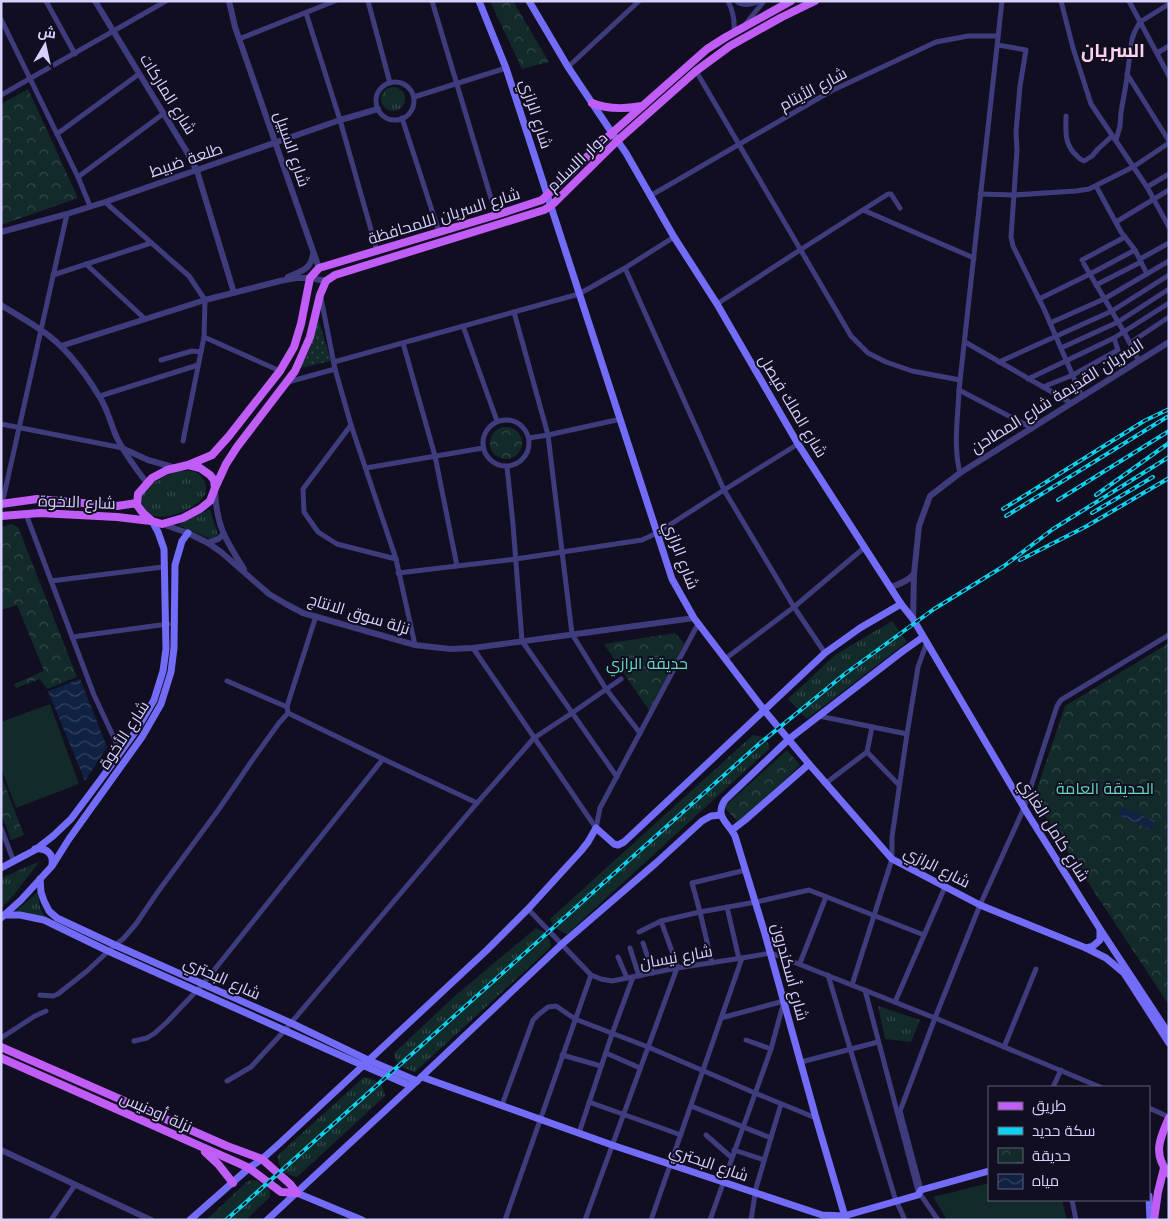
<svg xmlns="http://www.w3.org/2000/svg" width="1170" height="1221" viewBox="0 0 1170 1221" font-family="Arial,Cairo,sans-serif">
	<defs>
		<pattern id="grass-tufts" width="24" height="20" patternUnits="userSpaceOnUse" patternTransform="scale(1.25)"><rect width="24" height="20" fill="#122a2a"/><path d="M3 7l-1-3M5 7V3M7 7l1-3M15 17l-1-3M17 17v-4M19 17l1-3" fill="none" stroke="#34484a"/></pattern>
		<pattern id="park-crowns" width="20" height="18" patternUnits="userSpaceOnUse" patternTransform="scale(1.25)"><rect width="20" height="18" fill="#122a2a"/><path d="M2 6a3 3 0 1 1 6 0M12 15a3 3 0 1 1 6 0" fill="none" stroke="#34484a"/></pattern>
		<pattern id="garden-dots" width="8" height="8" patternUnits="userSpaceOnUse" patternTransform="scale(1.25)"><rect width="8" height="8" fill="#122a2a"/><path d="M2 2h.1M6 6h.1" fill="none" stroke="#34484a" stroke-width="1.8" stroke-linecap="round"/></pattern>
		<pattern id="water-waves" width="16" height="10" patternUnits="userSpaceOnUse" patternTransform="scale(1.25)"><rect width="16" height="10" fill="#102243"/><path d="M0 5q4-4 8 0t8 0" fill="none" stroke="#32415f"/></pattern>
	</defs>
	<rect width="100%" height="100%" fill="#120e21"/>
	<!-- grass -->
	<g fill="url(#grass-tufts)">
		<circle cx="393" cy="99" r="12"/>
		<path d="M178,471C184,471 191,470 197,473C205,477 209,489 204,496C196,509 161,524 148,513C144,509 142,504 140,499L143,491L152,484L163,477Z"/>
		<path d="M210,509L218,535L210,539L178,525Z"/>
		<path d="M892,621L907,642L807,719L788,699L835,655Z"/>
		<path d="M753,735L763,737L768,743L769,749L567,934C559,931 553,927 550,919Z"/>
		<path d="M40,861L13,896L1,908V878Z"/>
		<path d="M40,890C38,904 39,907 47,920L26,912L16,911Z"/>
		<path d="M536,928C545,932 550,937 551,947L415,1072L404,1068L396,1061L394,1053L457,994Z"/>
		<path d="M878,1006L920,1020L911,1042L885,1039Z"/>
		<path d="M364,1077C376,1079 383,1084 385,1096L297,1177C283,1174 280,1170 277,1156Z"/>
		<path d="M256,1180L270,1190V1197L246,1220H206L248,1181Z"/>
	</g>
	<!-- park -->
	<g fill="url(#park-crowns)">
		<path d="M490,1H513L549,62L522,69Z"/>
		<path d="M28,89L78,198L1,225V104Z"/>
		<circle cx="506" cy="443" r="16"/>
		<path d="M12,524L18,527L77,677L47,689L40,679L16,688L14,684L44,671L17,605L1,610V527Z"/>
		<path d="M675,633L684,643L652,715L604,644Z"/>
		<path d="M1169,643V1005L1064,846L1034,798L1065,706Z"/>
		<path d="M787,750L800,765L739,823L724,807Z"/>
		<path d="M1,775L24,835L11,840L1,813Z"/>
	</g>
	<!-- garden -->
	<path fill="url(#garden-dots)" d="M318,318L331,361L300,368L310,349Z"/>
	<!-- pitch -->
	<g fill="#122a2a">
		<path d="M50,704L79,784L16,808L1,768V722Z"/>
		<path d="M989,1183V1200H1062L1067,1220H947L933,1197Z"/>
	</g>
	<!-- water -->
	<g fill="url(#water-waves)">
		<path d="M80,679L107,747L85,781L48,691Z"/>
		<path d="M1122,808H1125L1155,821L1152,830L1120,816L1118,813Z"/>
	</g>
	<g fill="none" stroke-linecap="round" stroke-linejoin="round">
		<!-- minor -->
		<g stroke="#3f3c7d" stroke-width="5">
			<path d="M46,1L75,54"/>
			<path d="M368,1L390,83"/>
			<path d="M432,1L496,215"/>
			<path d="M728,1C733,11 735,21 734,32"/>
			<path d="M736,1C744,7 752,4 760,1"/>
			<path d="M1061,1L1073,48L1091,104L1147,187L1169,227"/>
			<path d="M1129,1L1169,76"/>
			<path d="M306,13L340,120L377,251"/>
			<path d="M1,19L78,177L90,206"/>
			<path d="M744,26L764,1"/>
			<path d="M239,39L335,1"/>
			<path d="M998,45L1026,50L1020,86L1016,132L1017,150L1011,237L1013,246L1044,309L1082,397"/>
			<path d="M1157,53L1169,46"/>
			<path d="M568,67L639,1"/>
			<path d="M696,71L851,336L868,353L886,362L912,371L960,380"/>
			<path d="M1127,74L1169,141"/>
			<circle cx="395" cy="101" r="19"/>
			<path d="M1,95L166,1"/>
			<path d="M414,97L506,68"/>
			<path d="M1066,116C1066,129 1064,142 1074,153C1078,156 1078,159 1084,161L1092,156L1098,149L1112,136"/>
			<path d="M402,118L439,232"/>
			<path d="M57,134L139,74"/>
			<path d="M1116,140L1120,126L1121,112L1126,84L1132,39L1135,31L1140,22L1169,4"/>
			<path d="M78,177L163,114"/>
			<path d="M1096,186L1121,232L1135,250L1147,274"/>
			<path d="M1147,187L1169,174"/>
			<path d="M980,194L1014,195L1076,191L1089,189L1133,167L1169,143"/>
			<path d="M650,196L831,91L936,42L968,36H998"/>
			<path d="M105,202L189,276L205,300L204,337L183,441"/>
			<path d="M863,210L974,258"/>
			<path d="M1116,222L1169,190"/>
			<path d="M1140,259L1169,243"/>
			<path d="M1082,260L1125,237"/>
			<path d="M86,264L145,319"/>
			<path d="M1084,264L1124,332L1139,361"/>
			<path d="M625,268L724,490L794,607L825,653"/>
			<path d="M53,275L151,243"/>
			<path d="M1096,285L1141,262"/>
			<path d="M321,298L335,369L351,425L396,559L415,645"/>
			<path d="M1039,299L1090,274L1135,250"/>
			<path d="M717,304L800,250L888,194H891L900,208"/>
			<path d="M514,312L548,435L572,634L606,689L640,733"/>
			<path d="M1050,323L1104,299L1169,261"/>
			<path d="M463,326L497,421"/>
			<path d="M204,337L280,371"/>
			<path d="M965,342L1071,403"/>
			<path d="M403,343L435,456L457,566"/>
			<path d="M1130,343L1169,317"/>
			<path d="M1061,348L1118,322L1169,289"/>
			<path d="M161,360L192,351L201,352"/>
			<path d="M334,362L579,294L625,268L674,237"/>
			<path d="M999,362L1112,311L1169,275"/>
			<path d="M1028,379L1114,338L1169,303"/>
			<path d="M288,382L335,369"/>
			<path d="M1043,387L1073,375L1118,350L1114,338"/>
			<path d="M959,390L1032,428"/>
			<path d="M100,396L198,365"/>
			<circle cx="506" cy="443" r="23"/>
			<path d="M1,424L123,448"/>
			<path d="M351,425L303,489L304,512L318,532L337,544L396,559"/>
			<path d="M529,438L548,435L621,419"/>
			<path d="M507,467L513,524L522,641L617,777"/>
			<path d="M366,468L483,448"/>
			<path d="M960,473C953,446 958,417 959,390L1002,1"/>
			<path d="M2,504L67,214"/>
			<path d="M26,514L94,695L121,753"/>
			<path d="M398,573L516,559L642,540L657,533L724,490L798,444"/>
			<path d="M51,581L163,567"/>
			<path d="M72,637L168,624"/>
			<path d="M473,648L596,828"/>
			<path d="M725,659L794,607L865,547"/>
			<path d="M227,681L287,707"/>
			<path d="M288,713L383,759L477,803"/>
			<path d="M819,716L907,734"/>
			<path d="M867,752L899,785"/>
			<path d="M826,783L867,752L872,727"/>
			<path d="M1,828L14,862"/>
			<path d="M596,828L600,808L698,624"/>
			<path d="M727,907L739,959"/>
			<path d="M528,909L591,975L601,979L612,981L677,968L742,958L771,953L935,1018L1100,1087"/>
			<path d="M661,921L678,968"/>
			<path d="M639,932L661,921L700,912L756,902L809,890L924,935"/>
			<path d="M643,943L653,973"/>
			<path d="M630,948L639,976"/>
			<path d="M618,957L627,978"/>
			<path d="M712,963L700,912L692,883L746,870"/>
			<path d="M800,963L826,897"/>
			<path d="M828,975L895,1198L905,1220"/>
			<path d="M852,985L892,859V837L907,734L918,667L927,642"/>
			<path d="M865,990L918,1191L938,1220"/>
			<path d="M40,995L53,996L58,994L87,971L115,945L123,939L136,924L157,893L219,809L251,762L279,723L288,713L287,707L289,700L316,616"/>
			<path d="M895,1002L945,887"/>
			<path d="M721,1018L784,1001"/>
			<path d="M1,1038L35,1016L46,1011"/>
			<path d="M746,1040L771,1049"/>
			<path d="M134,1041L147,1038L155,1033L167,1022L203,984L383,759"/>
			<path d="M1004,1047L1036,969"/>
			<path d="M606,1053L640,1068"/>
			<path d="M562,1055L601,1066"/>
			<path d="M801,1062L878,1042"/>
			<path d="M227,1081L251,1067L285,1030L477,803L534,738L572,713L621,679"/>
			<path d="M1053,1087L1061,1070"/>
			<path d="M589,1102L681,1135"/>
			<path d="M502,1105L533,1020L538,1015L548,1007L556,1006L575,1019L648,1047L755,1093L816,1118"/>
			<path d="M691,1106L771,1138"/>
			<path d="M1149,1108L1169,1117"/>
			<path d="M579,1133L612,1034L633,977"/>
			<path d="M706,1135L731,1157"/>
			<path d="M734,1150L764,1160"/>
			<path d="M921,1190L900,1111L935,1018L980,905L1024,808L1057,706L1061,700L1169,635"/>
			<path d="M1072,1200L1076,1220"/>
			<path d="M51,1220L75,1185"/>
			<path d="M505,1220L591,975"/>
			<path d="M585,1220L677,968"/>
			<path d="M651,1220L742,958"/>
			<path d="M710,1220L771,1049L784,1001"/>
			<path d="M751,1220L756,1188L781,1104"/>
		</g>
		<!-- tertiary -->
		<g stroke="#3f3c7d" stroke-width="6">
			<path d="M95,1L187,152L197,171L234,293"/>
			<path d="M229,1L235,27L319,268"/>
			<path d="M1,232L67,214L105,202L340,120L378,109"/>
			<path d="M288,277C301,271 311,270 313,254"/>
			<path d="M1,305C14,313 28,321 41,330C65,346 84,371 99,396C107,407 111,425 117,438C125,454 136,469 147,483"/>
			<path d="M61,346L205,300L280,281L296,278H310L326,281"/>
			<path d="M124,449L148,460L176,468"/>
			<path d="M215,489C216,525 225,539 244,569"/>
			<path d="M162,524L188,533L208,543L221,552L269,594L286,604L303,613L415,645L450,649L473,648L694,618"/>
			<path d="M208,543L218,539L224,534"/>
			<path d="M891,587C900,584 908,581 914,574"/>
			<path d="M913,619L914,574L919,526L930,496L960,473L1169,342"/>
			<path d="M1,1150L151,1220"/>
		</g>
		<!-- secondary -->
		<g stroke="#736cf8" stroke-width="7">
			<path d="M479,1L506,68L672,579L694,618L764,710L809,764L892,859L980,905L1086,948L1106,958L1124,973L1169,1043"/>
			<path d="M529,1L568,67L612,133L626,153L674,237L717,304L798,444L901,604L913,619L1029,816L1100,929L1169,1034"/>
			<path d="M732,830L745,820L809,764"/>
			<path d="M35,849C46,847 54,854 52,865"/>
			<path d="M1,868L35,850L53,836L71,819L101,779L136,731L154,700L163,671L166,649L164,549L158,532L152,521"/>
			<path d="M40,879L41,892L44,901L49,911L57,918L115,945L291,1023L368,1060L417,1081"/>
			<path d="M5,915H20L44,920L108,951L353,1061L411,1086"/>
			<path d="M1,918L21,900L52,866L69,839L142,737L161,704L171,672L174,648L175,565L182,541L188,533"/>
			<path d="M1086,948L1093,946L1100,940V930"/>
			<path d="M422,1077L612,1145L822,1215L844,1216L918,1195L921,1190L989,1171"/>
			<path d="M297,1193L362,1220"/>
			<path d="M1149,1196L1150,1220"/>
			<path d="M190,1220L249,1168L262,1159L280,1143L487,950L528,909L581,851L588,842L596,828L614,844L618,845L624,842L825,653L860,628L901,604"/>
			<path d="M267,1220L417,1081L562,944L656,863L702,821L711,816L721,815"/>
			<path d="M846,1220L816,1118L765,934L735,836C728,822 714,817 725,800L789,739L903,651L923,637"/>
		</g>
		<!-- primary -->
		<g stroke="#c15df7" stroke-width="8">
			<path d="M592,103C608,110 625,109 642,106"/>
			<path d="M188,465L200,468L210,475L214,480L215,488L210,501L200,509L183,518L162,524L152,521L143,513L137,505L138,494L152,478L167,470L188,465L212,455L229,436L280,371L294,347L301,324L310,278L319,268L496,215L542,200L612,133L707,49L726,37L791,1"/>
			<path d="M215,488L226,464L237,447L295,371L310,337L320,295L326,281L335,275L544,210L551,206L617,141L696,71L730,46L782,17L815,1"/>
			<path d="M1,504L37,499L117,506L137,503"/>
			<path d="M1,516L40,513L117,517L151,521"/>
			<path d="M1,1047L227,1146L262,1159L290,1184L297,1193"/>
			<path d="M1,1058L236,1162L249,1168L281,1192L297,1193"/>
			<path d="M1169,1118C1160,1138 1152,1154 1169,1174"/>
			<path d="M205,1152L218,1164L233,1183"/>
			<path d="M1154,1220L1158,1192L1164,1168"/>
		</g>
		<!-- rail casing -->
		<g stroke="#0cd2ed" stroke-width="4">
			<g id="rail">
				<path d="M1096,495L1169,443"/>
				<path d="M1058,500L1169,431"/>
				<path d="M1003,509L1144,421L1169,409"/>
				<path d="M1092,513L1153,477"/>
				<path d="M1006,516L1167,417"/>
				<path d="M1020,560L1087,526L1169,478"/>
				<path d="M226,1220L759,744L846,673L934,609L1004,566L1053,529L1169,457"/>
			</g>
		</g>
		<!-- rail -->
		<use href="#rail" stroke="#120e21" stroke-width="2" stroke-dasharray="5.5" stroke-linecap="butt"/>
	</g>
	<g text-anchor="middle" dominant-baseline="central" stroke-width="4" stroke-linejoin="round" paint-order="stroke">
		<!-- street labels -->
		<g font-size="16" fill="#d6d0fd" stroke="#120e21">
			<text transform="translate(813 89) rotate(-28)">شارع الأيتام</text>
			<text transform="translate(168 94) rotate(58)">شارع الماركات</text>
			<text transform="translate(536 114) rotate(72)">شارع الرازي</text>
			<text transform="translate(292 149) rotate(71)">شارع السبيل</text>
			<text transform="translate(186 160) rotate(-19)">طلعة ضبيط</text>
			<text transform="translate(577 162) rotate(-44)">دوار االسلام</text>
			<text transform="translate(444 216) rotate(-17)">شارع السريان لللمحافظة</text>
			<text transform="translate(1057 396) rotate(-32)">السريان القديمة شارع المطاحن</text>
			<text transform="translate(793 406) rotate(59)">شارع الملك فيصل</text>
			<text transform="translate(77 502) rotate(2)">شارع الاخوة</text>
			<text transform="translate(681 555) rotate(69)">شارع الرازي</text>
			<text transform="translate(359 614) rotate(17)">نزلة سوق الانتاج</text>
			<text transform="translate(124 735) rotate(-57)">شارع الأخوة</text>
			<text transform="translate(1054 830) rotate(58)">شارع كامل الغازي</text>
			<text transform="translate(937 867) rotate(27)">شارع الرازي</text>
			<text transform="translate(676 957) rotate(-10)">شارع نيسان</text>
			<text transform="translate(790 972) rotate(75)">شارع أسكندرون</text>
			<text transform="translate(222 978) rotate(24)">شارع البحتري</text>
			<text transform="translate(156 1112) rotate(24)">نزلة أودنيس</text>
			<text transform="translate(709 1163) rotate(19)">شارع البحتري</text>
		</g>
		<!-- park labels -->
		<g font-size="16" fill="#60d9bd" stroke="#120e21">
			<text x="647" y="663">حديقة الرازي</text>
			<text x="1105" y="788">الحديقة العامة</text>
		</g>
		<!-- quarter labels -->
		<g font-size="19" font-weight="bold" fill="#fdd2ec" stroke="#120e21">
			<text x="1113" y="50">السريان</text>
		</g>
	</g>
	<!-- border -->
	<rect width="1170" height="1221" fill="none" stroke="#d6d0fd" stroke-width="5"/>
	<!-- legend -->
	<rect x="988" y="1086" width="162" height="115" fill="#120e21" stroke="#605c79"/>
	<rect x="998" y="1102" width="25" height="8" fill="#c15df7" stroke="#605c79"/>
	<text x="1032" y="1111" font-size="15" fill="#d6d0fd">طريق</text>
	<rect x="998" y="1127" width="25" height="8" fill="#0cd2ed" stroke="#605c79"/>
	<text x="1032" y="1136" font-size="15" fill="#d6d0fd">سكة حديد</text>
	<rect x="998" y="1148" width="25" height="15" fill="url(#park-crowns)" stroke="#605c79"/>
	<text x="1032" y="1161" font-size="15" fill="#d6d0fd">حديقة</text>
	<rect x="998" y="1174" width="25" height="15" fill="url(#water-waves)" stroke="#605c79"/>
	<text x="1032" y="1186" font-size="15" fill="#d6d0fd">مياه</text>
	<!-- north arrow -->
	<g transform="translate(45 45) rotate(9)" stroke="#120e21" stroke-width="4" paint-order="stroke">
	<path d="M0-4L9 19L0 12L-9 19Z" fill="#d6d0fd"/>
	<text y="-8" font-size="14" font-weight="bold" text-anchor="middle" fill="#d6d0fd">ش</text>
	</g>
</svg>
